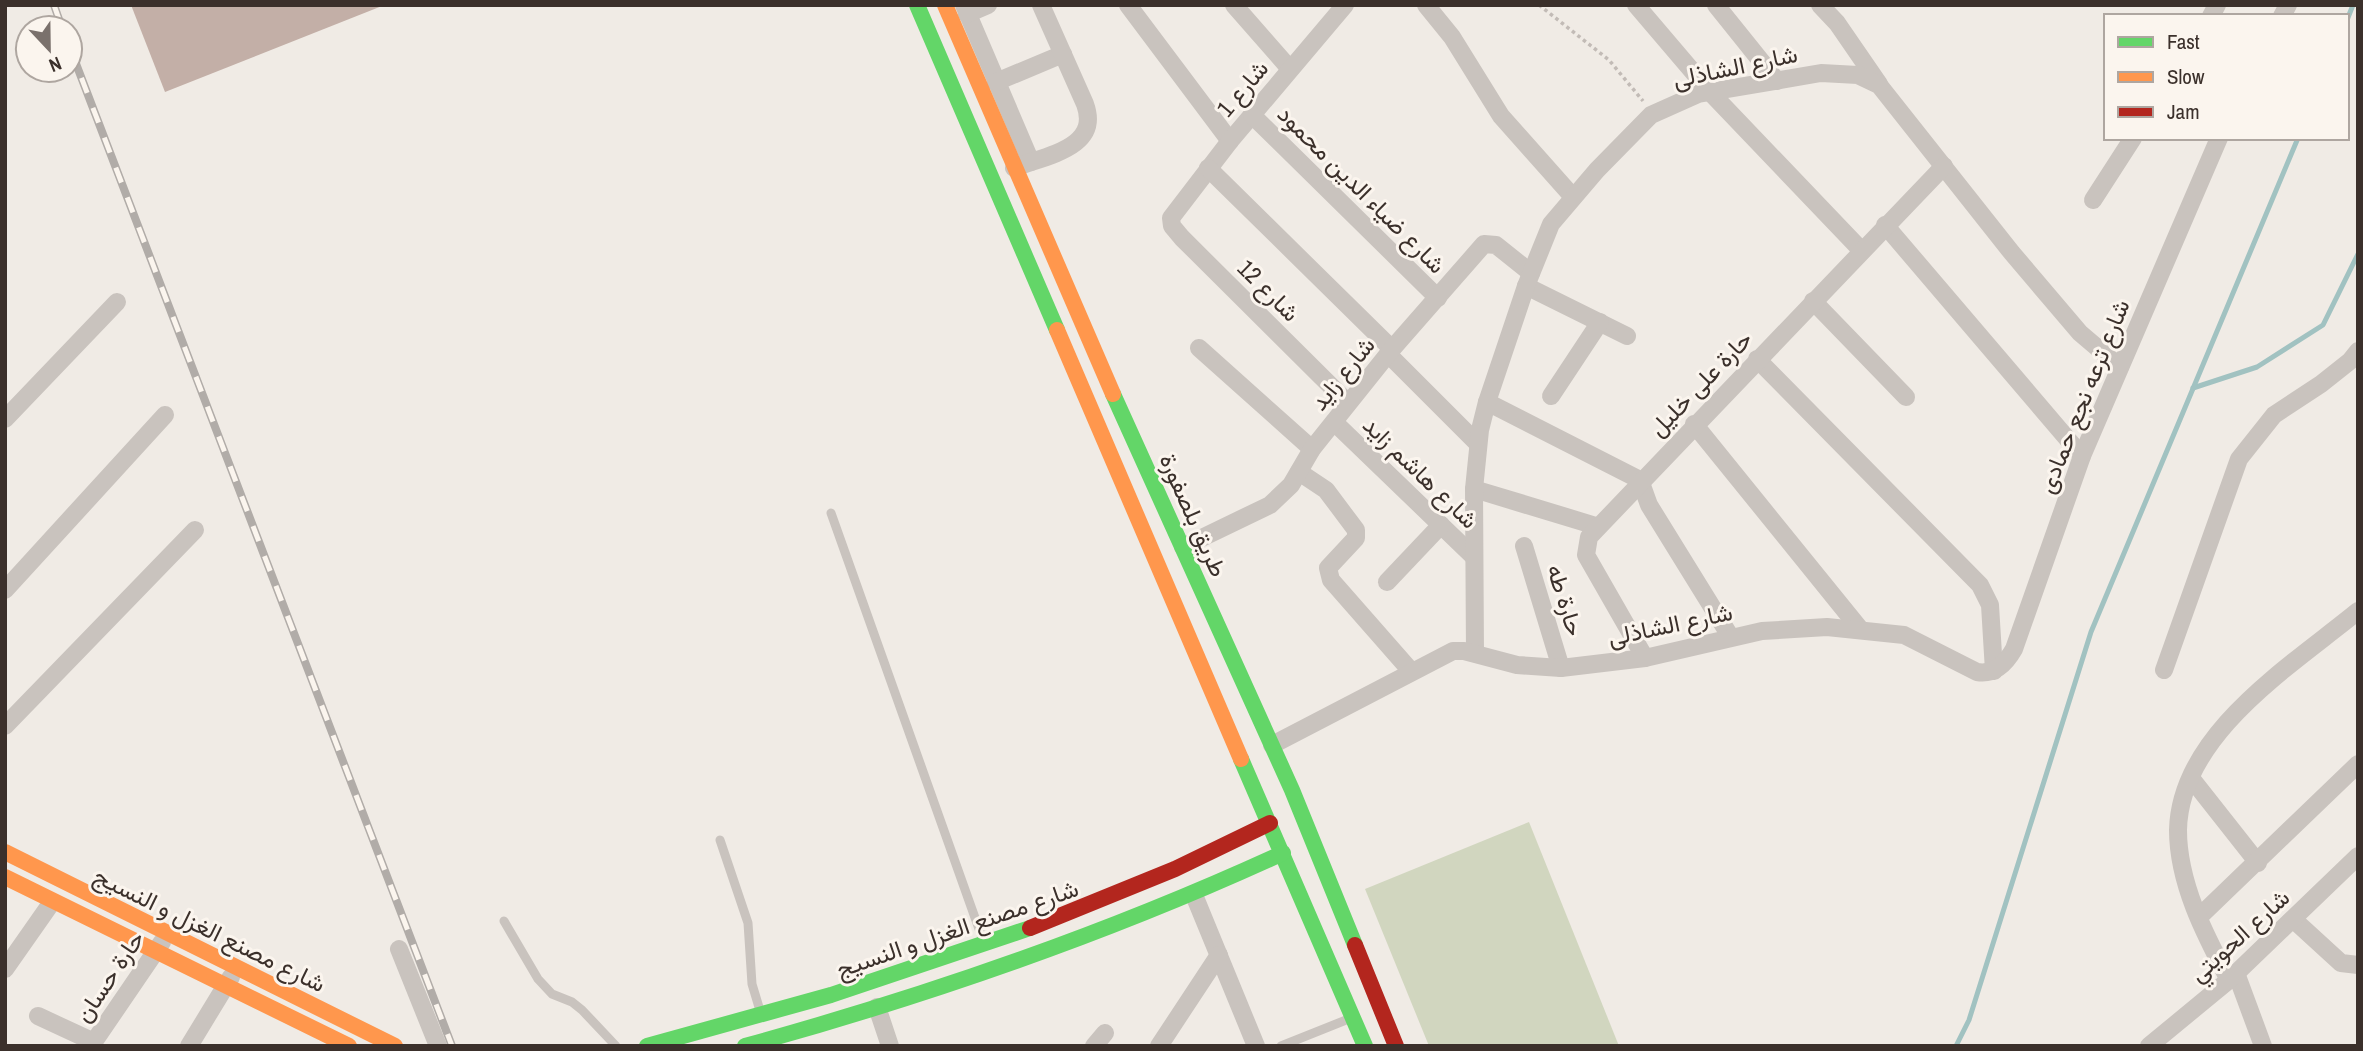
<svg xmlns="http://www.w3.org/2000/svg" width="2363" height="1051" viewBox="0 0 2363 1051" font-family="'Archivo Narrow',Vazirmatn,sans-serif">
	<rect width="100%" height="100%" fill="#f0ebe5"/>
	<!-- green -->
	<path fill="#d1d6bf" d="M1529,822L1619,1046H1429L1365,889Z"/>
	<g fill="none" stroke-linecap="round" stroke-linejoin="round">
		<!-- stream -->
		<g stroke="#a1c2c1" stroke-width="5">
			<path d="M2347,20L2353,5"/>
			<path d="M2193,388L2257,367L2323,325L2358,254"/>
			<path d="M1956,1046L1969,1020L2091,632L2298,138"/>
		</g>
	</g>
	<!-- building -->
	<path fill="#c3afa7" d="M131,5H382V6L165,92Z"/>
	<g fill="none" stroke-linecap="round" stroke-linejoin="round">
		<!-- path -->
		<path stroke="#c2bbb6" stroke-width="3.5" stroke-dasharray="3.5 3.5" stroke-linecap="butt" d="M1539,5L1609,60L1643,101"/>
		<!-- lane -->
		<g stroke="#c9c3be" stroke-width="9">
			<path d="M831,513L984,943"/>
			<path d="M720,840L748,923L752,984L761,1014"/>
			<path d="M504,921L538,979L552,994L572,1002L582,1010L616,1046"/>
			<path d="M1281,1046L1351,1018"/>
		</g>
		<!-- street -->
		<g stroke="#c9c3be" stroke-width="18">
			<path d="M964,5L1031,162"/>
			<path d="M1128,5L1230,141"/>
			<path d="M1234,5L1290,69"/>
			<path d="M1345,5L1230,141L1171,218L1172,226L1182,238L1348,403"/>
			<path d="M1426,5L1452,37L1501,116L1573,197"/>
			<path d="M1636,5L1711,93L1861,250"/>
			<path d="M1716,5L1777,81"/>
			<path d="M1820,5L1837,23L1879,84"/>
			<path d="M967,14L988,5"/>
			<path d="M2211,16L2217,5"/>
			<path d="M2282,16L2288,5"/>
			<path d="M996,82L1063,54"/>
			<path d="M1252,115L1438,298"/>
			<path d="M1014,168C1047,155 1101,148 1085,104L1041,5"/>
			<path d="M1208,168L1392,349"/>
			<path d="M2093,200L2133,138"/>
			<path d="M1885,225L2082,456"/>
			<path d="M1526,286L1627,336"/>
			<path d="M1813,301L1906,397"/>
			<path d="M1199,348L1312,449"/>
			<path d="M1388,354L1478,444"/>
			<path d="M1757,359L1980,585L1990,605L1994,671"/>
			<path d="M1551,396L1600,322"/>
			<path d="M1487,402L1640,480L1649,505L1730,636"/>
			<path d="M5,419L117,302"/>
			<path d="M1334,422L1473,556"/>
			<path d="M1694,424L1860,629"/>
			<path d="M1299,472L1326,490L1356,530V538L1328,568L1331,580L1410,670"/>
			<path d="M1474,489L1596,526"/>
			<path d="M1524,546L1561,668"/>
			<path d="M1183,547L1270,505L1291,485L1312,449L1392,349L1484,244L1496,245L1531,273"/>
			<path d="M1387,582L1441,525"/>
			<path d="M5,590L165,415"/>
			<path d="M1475,653L1474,489L1480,430L1487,402L1526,286L1551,224L1597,170L1651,115L1698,94L1821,73L1858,75L1879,85L2012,253L2080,333L2120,367"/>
			<path d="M1645,658L1586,555L1589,537L1944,166"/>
			<path d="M2164,670L2239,459L2274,415L2321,384L2350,361L2358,351"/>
			<path d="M5,726L195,530"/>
			<path d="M1272,745L1453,651H1464L1517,665L1561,668L1645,658L1762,631L1827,627L1904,635L1977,672C1995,675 2006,663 2014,649L2082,456L2219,138"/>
			<path d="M2191,778L2258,863"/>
			<path d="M1194,895L1256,1046"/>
			<path d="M2199,917L2358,764"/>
			<path d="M2294,920L2341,963L2358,965"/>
			<path d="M399,949L438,1046"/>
			<path d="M5,969L52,902"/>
			<path d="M2236,973L2263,1046"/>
			<path d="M2229,980C2205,935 2178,883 2178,830C2180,734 2291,666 2358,611"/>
			<path d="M877,1007L890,1046"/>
			<path d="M38,1016L94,1042"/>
			<path d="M91,1046L162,942"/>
			<path d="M189,1046L231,977"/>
			<path d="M1094,1046L1105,1033"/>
			<path d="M1159,1046L1219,955"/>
			<path d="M2149,1046L2229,980L2358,856"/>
		</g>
		<!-- fast -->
		<g stroke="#63d668" stroke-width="16">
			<path d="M917,5L1057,330"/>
			<path d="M1113,394L1292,790L1355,945"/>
			<path d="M1241,759L1365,1046"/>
			<path d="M647,1046L831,995L1030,928"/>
			<path d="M745,1046C930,995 1109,933 1283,853"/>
		</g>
		<!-- slow -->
		<g stroke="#ff974d" stroke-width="16">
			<path d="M945,5L1113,394"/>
			<path d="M1057,330L1241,759"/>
			<path d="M5,852L395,1046"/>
			<path d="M5,877L349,1046"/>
		</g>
		<!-- jam -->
		<g stroke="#b3261e" stroke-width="16">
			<path d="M1030,928L1175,869L1270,823"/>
			<path d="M1355,945L1396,1046"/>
		</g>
		<!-- rail casing -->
		<g stroke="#b1aca8" stroke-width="8">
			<g id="rail">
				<path d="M54,5L62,28"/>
				<path d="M70,48L452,1046"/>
			</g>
		</g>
		<!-- rail -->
		<use href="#rail" stroke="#fbf5ee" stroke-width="5" stroke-dasharray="16" stroke-linecap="butt"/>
	</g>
	<g text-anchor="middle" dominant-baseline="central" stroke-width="6" stroke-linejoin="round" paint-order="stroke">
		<!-- street labels -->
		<g font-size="24" fill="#3b302b" stroke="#fbf5ee">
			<text transform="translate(1735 66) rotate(-12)">شارع الشاذلى</text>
			<text transform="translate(1242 88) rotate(-50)">شارع 1</text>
			<text transform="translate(1362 189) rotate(45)">شارع ضياء الدين محمود</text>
			<text transform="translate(1269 290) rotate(45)">شارع 12</text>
			<text transform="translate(1342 373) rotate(-51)">شارع زايد</text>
			<text transform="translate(1700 383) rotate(-46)">حارة على خليل</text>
			<text transform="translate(2083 396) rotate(-68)">شارع ترعه نجع حمادى</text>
			<text transform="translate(1421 472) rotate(44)">شارع هاشم زايد</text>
			<text transform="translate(1194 515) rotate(66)">طريق بلصفورة</text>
			<text transform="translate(1566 600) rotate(73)">حارة طه</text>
			<text transform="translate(1670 624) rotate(-12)">شارع الشاذلى</text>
			<text transform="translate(957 928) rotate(-19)">شارع مصنع الغزل و النسيج</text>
			<text transform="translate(210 929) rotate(26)">شارع مصنع الغزل و النسيج</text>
			<text transform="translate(2239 935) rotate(-42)">شارع الحويتي</text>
			<text transform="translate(109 976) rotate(-56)">حارة حسان</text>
		</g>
	</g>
	<!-- border -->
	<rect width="2363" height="1051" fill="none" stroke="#3b302b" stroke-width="14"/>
	<!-- legend -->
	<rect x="2104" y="14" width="245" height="126" fill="#fbf5ee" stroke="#aea6a0" stroke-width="2"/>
	<rect x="2118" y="37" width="35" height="10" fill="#63d668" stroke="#aea6a0" stroke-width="2"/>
	<text x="2167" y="49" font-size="21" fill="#3b302b">Fast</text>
	<rect x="2118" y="72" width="35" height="10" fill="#ff974d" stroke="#aea6a0" stroke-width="2"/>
	<text x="2167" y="84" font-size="21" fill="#3b302b">Slow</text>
	<rect x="2118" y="107" width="35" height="10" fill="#b3261e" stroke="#aea6a0" stroke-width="2"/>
	<text x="2167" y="119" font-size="21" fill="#3b302b">Jam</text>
	<!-- north arrow -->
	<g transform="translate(49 49) rotate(158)"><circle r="33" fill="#fbf5ee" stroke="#aea6a0" stroke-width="2"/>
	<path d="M0-5L12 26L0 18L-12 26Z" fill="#7a716c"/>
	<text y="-10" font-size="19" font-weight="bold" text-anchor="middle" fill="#3b302b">N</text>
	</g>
</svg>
